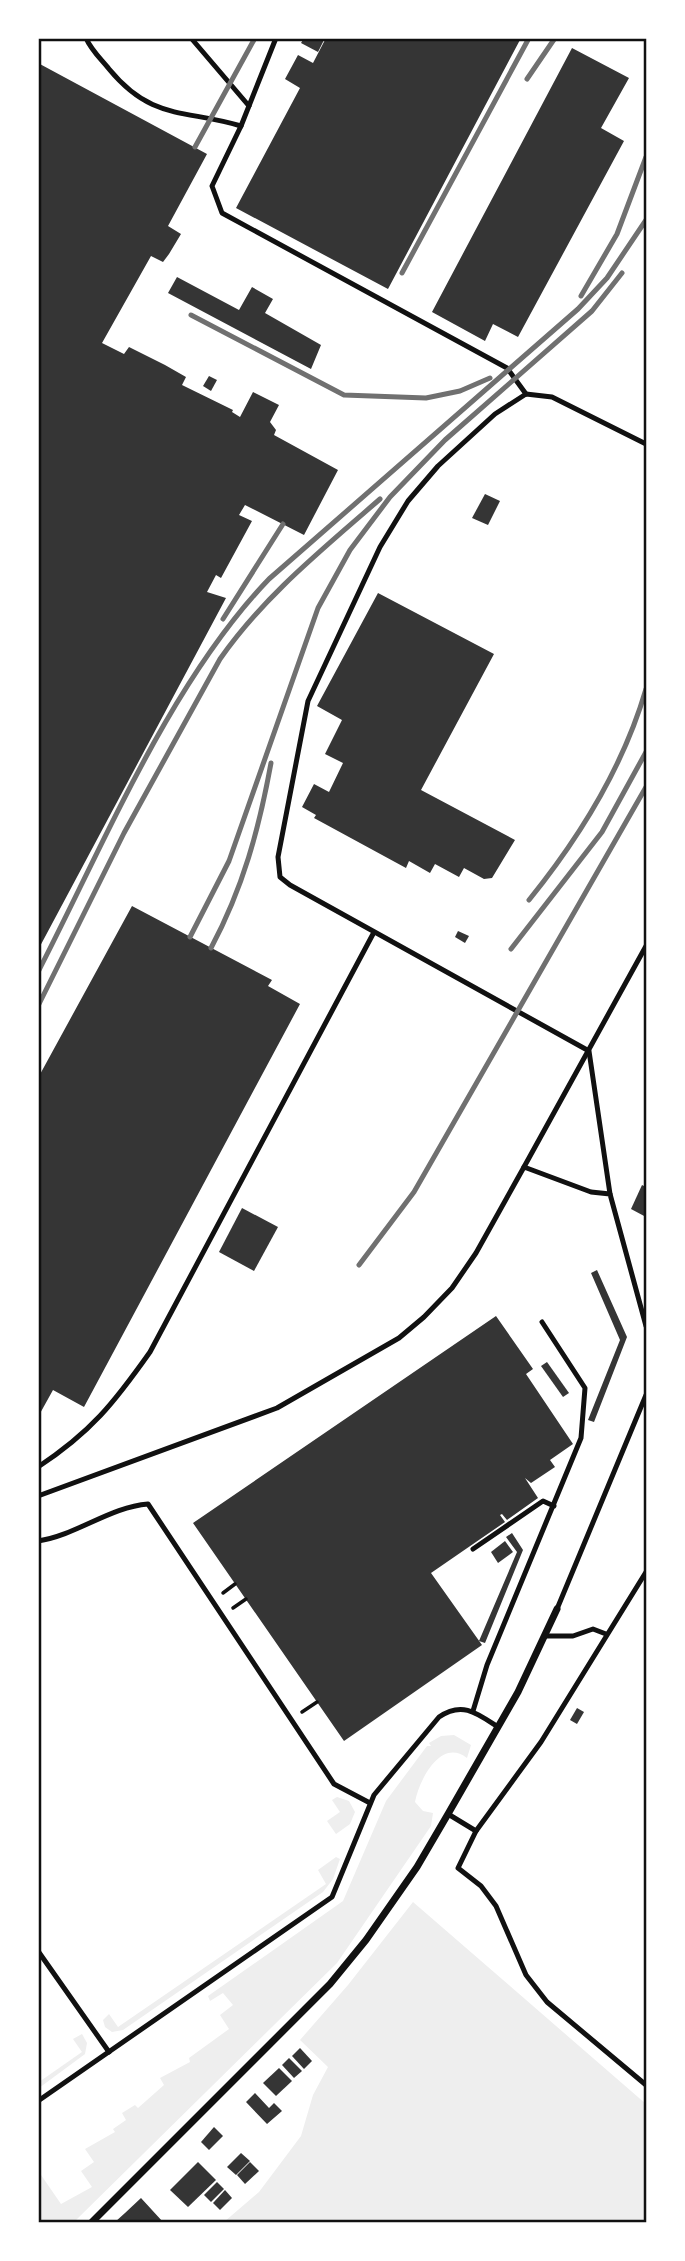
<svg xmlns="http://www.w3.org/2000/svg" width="685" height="2261" viewBox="0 0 685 2261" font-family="Figtree,sans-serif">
	<rect width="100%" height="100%" fill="#fff"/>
	<!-- green -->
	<g fill="#eee">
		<path d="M454,1735L471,1745L467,1758C441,1737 419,1780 415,1802L423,1811L433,1813L431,1826L337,1963L74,2222H39V2172L61,2204L92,2187L81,2171L94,2162L85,2149L115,2132L113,2129L126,2120L122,2113L135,2105L138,2108L164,2085L160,2078L190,2062L189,2058L229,2029L220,2015L233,2005L223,1993L210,2001L208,1996L343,1901L386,1801L427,1746H431L429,1743L441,1736Z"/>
		<path d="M337,1797L349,1801L355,1812L350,1824L336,1834L327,1821L340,1812L332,1800Z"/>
		<path d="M336,1857L340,1859L333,1879L323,1892L123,2030L112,2032L105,2027L103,2020L109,2014L118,2027L326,1884L318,1870Z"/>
		<path d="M413,1902L646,2104V2222H224L259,2192L301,2136L313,2095L328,2067L300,2040L348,1985Z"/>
		<path d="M82,2034L87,2043L85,2054L39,2088V2082L82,2052L73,2039Z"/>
	</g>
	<!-- building -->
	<g fill="#353535">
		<path d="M304,38H325L318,52L301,43Z"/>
		<path d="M326,38H521L388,289L236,208L300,88L285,79L298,55L313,63Z"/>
		<path d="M572,48L629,78L601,128L624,141L518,337L493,324L485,341L432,312Z"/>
		<path d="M38,63L207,154L168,226L181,234L169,254L163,262L151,256L102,343L124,354L129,347L165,365L186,377L182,385L233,410L232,412L240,417L253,392L279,405L270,422L276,430L274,435L338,470L304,535L245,505L239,515L252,521L221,578L216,575L207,592L226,598L38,950Z"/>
		<path d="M177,277L239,310L252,287L273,299L265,313L321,345L311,369L168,293Z"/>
		<path d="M209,376L217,380L211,391L203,386Z"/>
		<path d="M485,494L500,501L488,525L472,518Z"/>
		<path d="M378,593L494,654L421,790L515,840L492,878L484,879L464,868L459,877L435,864L430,873L409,861L406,868L314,818L316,815L302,807L314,784L329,792L343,763L325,754L342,720L317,706Z"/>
		<path d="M132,906L272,980L268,986L300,1004L84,1407L53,1390L38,1417V1078Z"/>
		<path d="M458,931L469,936L465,943L455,937Z"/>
		<path d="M642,1185L646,1187V1217L631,1209Z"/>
		<path d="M242,1208L278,1227L254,1271L219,1252Z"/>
		<path d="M597,1270L627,1337L594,1422L588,1420L620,1340L591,1273Z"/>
		<path d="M496,1316L533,1369L526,1374L573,1444L550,1460L555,1467L531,1483L525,1478L538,1498L507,1520L502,1514L500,1515L505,1522L431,1573L482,1645L344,1741L193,1523Z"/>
		<path d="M547,1362L569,1393L563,1397L541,1366Z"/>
		<path d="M512,1533L523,1550L485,1643L479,1641L517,1552L506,1537Z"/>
		<path d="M505,1541L513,1552L498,1563L491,1552Z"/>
		<path d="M577,1708L584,1712L577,1724L570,1720Z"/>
		<path d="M300,2048L312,2061L304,2069L292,2056Z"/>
		<path d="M289,2058L302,2071L294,2078L282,2065Z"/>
		<path d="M279,2068L292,2081L276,2096L263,2083Z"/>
		<path d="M255,2093L269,2108L274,2103L282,2111L267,2124L246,2102Z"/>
		<path d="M214,2127L223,2136L209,2150L201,2142Z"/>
		<path d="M241,2153L250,2161L236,2175L227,2167Z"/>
		<path d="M198,2162L216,2180L188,2207L170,2190Z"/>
		<path d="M250,2162L259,2171L245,2184L237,2175Z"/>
		<path d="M217,2182L224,2189L211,2202L204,2195Z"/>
		<path d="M225,2190L232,2198L220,2210L213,2203Z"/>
		<path d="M141,2198L163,2222H115L125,2213Z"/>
	</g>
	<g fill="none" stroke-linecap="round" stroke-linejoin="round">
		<!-- path -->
		<g stroke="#111" stroke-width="3.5">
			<path d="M223,1593L235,1584"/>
			<path d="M233,1608L246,1599"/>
			<path d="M302,1712L317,1702"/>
		</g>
		<!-- service -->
		<g stroke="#111" stroke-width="5">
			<path d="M86,38C91,50 101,59 109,69C152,121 184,109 241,126"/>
			<path d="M191,38L249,106"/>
			<path d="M276,38L241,126L212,186L222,213L507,368L526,394"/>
			<path d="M524,1167L646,946"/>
			<path d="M610,1194L589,1051L290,885L280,877L278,857L308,701L380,547L408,501L438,466L495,414L526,394L552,397L646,444"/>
			<path d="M38,1467C91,1432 114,1403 150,1352L373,934"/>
			<path d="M38,1496L277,1408L399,1338L424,1317L452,1288L476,1253L524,1167L591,1192L610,1194L646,1326"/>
			<path d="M38,1541C77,1535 110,1507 148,1504L334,1784L370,1803"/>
			<path d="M473,1549L543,1501L554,1506"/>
			<path d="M557,1609L646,1395"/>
			<path d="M546,1636H573L593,1629L606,1634"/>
			<path d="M473,1711L487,1665L581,1438L585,1388L542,1322"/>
			<path d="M448,1814L476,1831L541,1742L646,1572"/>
			<path d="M476,1831L458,1868L481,1886L496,1906L526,1975L547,2002L646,2085"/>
			<path d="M38,1951L109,2052"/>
			<path d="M38,2101L332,1897L374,1795L439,1717C462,1701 477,1713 498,1727"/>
		</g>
		<!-- minor -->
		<path stroke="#111" stroke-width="7" d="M92,2222L330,1984L366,1940L417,1867L448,1814L518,1692L557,1609"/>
		<!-- rail -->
		<g stroke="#707070" stroke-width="5">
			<path d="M527,79L555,38"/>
			<path d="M195,147L255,38"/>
			<path d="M402,273L529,38"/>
			<path d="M581,296L617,234L646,157"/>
			<path d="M191,315L344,395L426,398L460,391L490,378"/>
			<path d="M223,619L283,524"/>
			<path d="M529,900C580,837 623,768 646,689"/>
			<path d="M190,937L229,861L318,608L350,550L390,497L445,440L592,311L622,273"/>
			<path d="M211,948C243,888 259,829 271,763"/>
			<path d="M511,949L602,832L646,752"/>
			<path d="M38,972C104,844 170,682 269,579L578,309L607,278L646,220"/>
			<path d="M38,1006L124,833L220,659C264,596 323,549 380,499"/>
			<path d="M359,1265L414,1192L646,787"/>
		</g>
	</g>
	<!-- border -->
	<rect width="685" height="2261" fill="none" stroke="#ffffff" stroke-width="80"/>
	<rect x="40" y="40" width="605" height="2181" fill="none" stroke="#111" stroke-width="2.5"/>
</svg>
